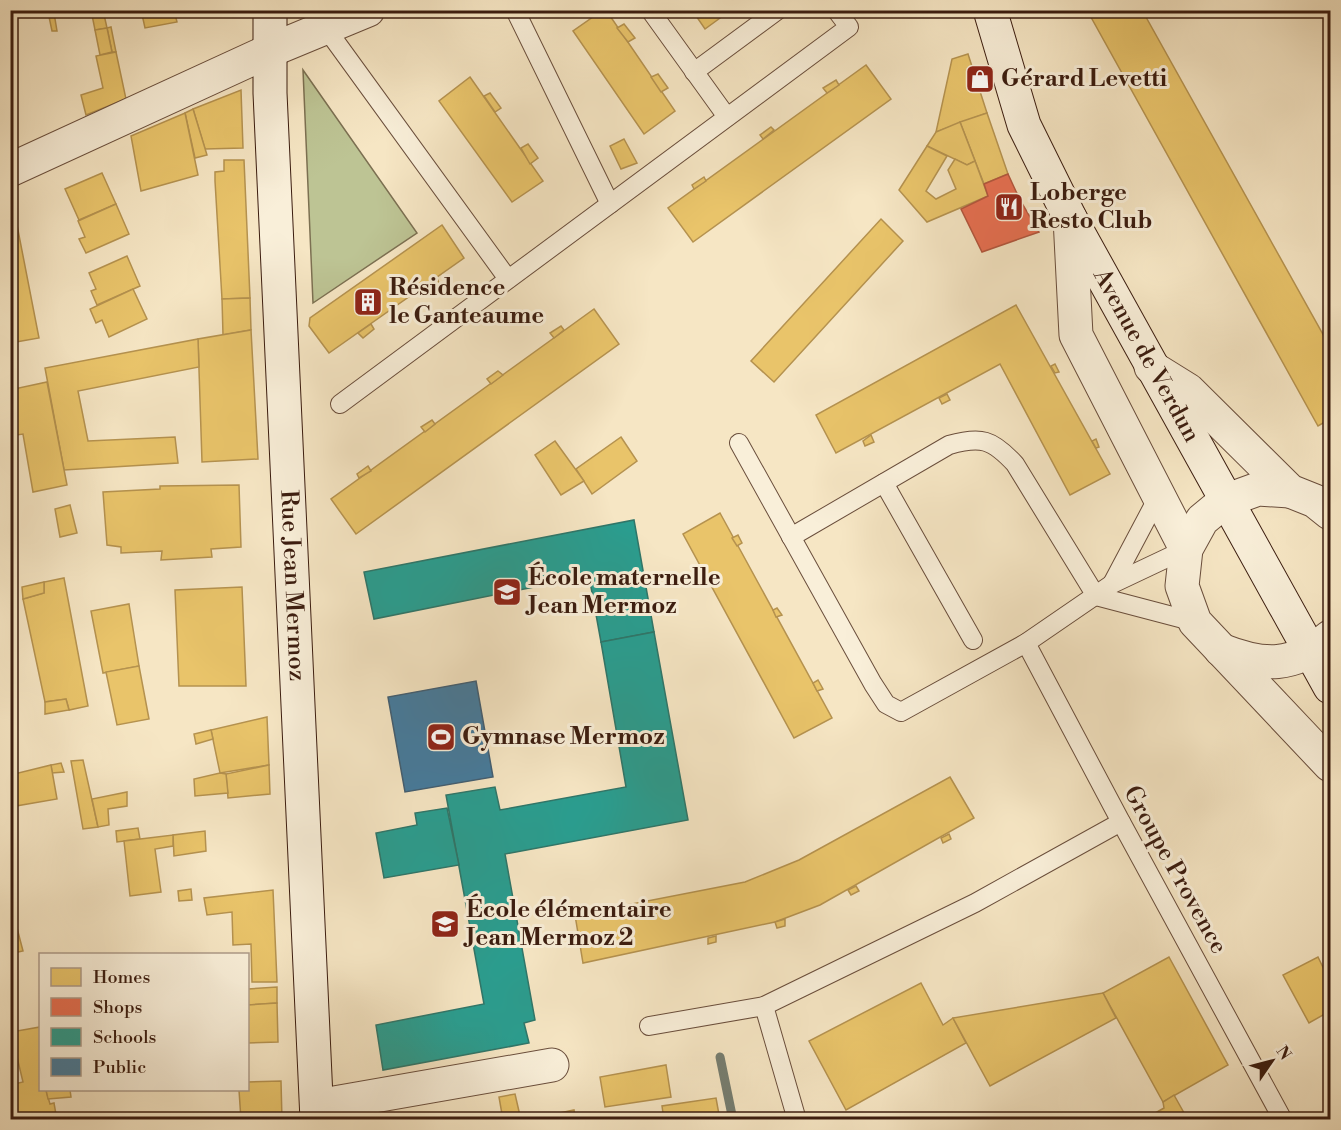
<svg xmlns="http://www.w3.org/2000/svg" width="1341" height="1130" viewBox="0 0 1341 1130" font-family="'Libre Bodoni',serif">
	<rect width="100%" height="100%" fill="#f6e6c4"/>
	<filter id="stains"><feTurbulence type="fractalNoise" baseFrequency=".00333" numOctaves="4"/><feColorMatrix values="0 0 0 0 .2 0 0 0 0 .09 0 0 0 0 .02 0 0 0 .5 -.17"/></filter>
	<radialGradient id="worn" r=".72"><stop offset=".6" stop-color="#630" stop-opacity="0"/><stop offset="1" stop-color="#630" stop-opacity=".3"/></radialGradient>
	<!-- green -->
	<path fill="#bdc494" stroke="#7c7052" stroke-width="1.5" d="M303,70L417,233L313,303Z"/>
	<!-- homes -->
	<g fill="#e9c46a" stroke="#b5924f" stroke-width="1.5">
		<path d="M10,10H39V11L10,20Z"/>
		<path d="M91,10H103L107,28L95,30Z"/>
		<path d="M141,10H174L177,22L145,28Z"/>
		<path d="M603,10H606L675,111L644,134L573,31Z"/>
		<path d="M692,10H731L705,29Z"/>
		<path d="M1087,10H1142L1330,347V419L1318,426Z"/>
		<path d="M48,12L54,13L57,31H52Z"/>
		<path d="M624,24L635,38L628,42L617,28Z"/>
		<path d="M111,27L116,52H112L107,28Z"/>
		<path d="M107,28L112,52L100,55L95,30Z"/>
		<path d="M116,52L126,99L86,115L81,95L103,88L96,56Z"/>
		<path d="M968,54L987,113L936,132L952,59Z"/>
		<path d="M866,65L891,99L693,242L668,208Z"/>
		<path d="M658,74L668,88L661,92L651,77Z"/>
		<path d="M470,77L543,181L512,202L439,101Z"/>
		<path d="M836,80L839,85L827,93L823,88Z"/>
		<path d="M241,90L243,148L205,149L193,109Z"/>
		<path d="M490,93L501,108L495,112L484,96Z"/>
		<path d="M193,109L207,155L195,158L185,113Z"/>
		<path d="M185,113L198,175L141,191L131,136Z"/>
		<path d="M987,113L1008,174L984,184L960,122Z"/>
		<path d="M960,122L975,161L967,165L927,146L936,132Z"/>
		<path d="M771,127L774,130L763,139L760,135Z"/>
		<path d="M624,139L637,163L621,169L610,146Z"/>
		<path d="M528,144L538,158L530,164L521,148Z"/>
		<path d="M927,146L947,156L926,191L936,199L956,189L948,170L955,159L967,165L975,161L988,196L927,222L899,190Z"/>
		<path d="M224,160H244L250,298L222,299L215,181V172L224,171Z"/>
		<path d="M102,173L116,204L79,220L65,189Z"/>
		<path d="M704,177L706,181L694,189L692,185Z"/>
		<path d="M10,189L39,338L10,343Z"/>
		<path d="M116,204L129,234L86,253L79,239L85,237L78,221Z"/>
		<path d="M881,219L903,241L774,382L751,361Z"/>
		<path d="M442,225L464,258L329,353L309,326L310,318Z"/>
		<path d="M127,256L140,286L97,305L91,291L96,289L89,273Z"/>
		<path d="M437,278L439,283L428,291L425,286Z"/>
		<path d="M133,289L147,319L109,337L102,320L96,323L90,309Z"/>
		<path d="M250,298L251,330L223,335L222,299Z"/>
		<path d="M1016,305L1110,474L1070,495L1000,364L836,453L816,415Z"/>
		<path d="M594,309L619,344L356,534L331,499Z"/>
		<path d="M371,324L374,329L363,338L358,333Z"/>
		<path d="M561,326L564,330L554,338L550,333Z"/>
		<path d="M251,330L258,459L202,462L198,339Z"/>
		<path d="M198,339L199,367L78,391L88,441L175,437L178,463L64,470L45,368Z"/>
		<path d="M1055,364L1059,372L1055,373L1051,366Z"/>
		<path d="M498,371L503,375L491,384L487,379Z"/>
		<path d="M47,382L67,485L33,492L23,434L10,436V411L17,409L14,389Z"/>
		<path d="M947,394L950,400L942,404L939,398Z"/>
		<path d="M432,420L435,424L425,432L421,427Z"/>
		<path d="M871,435L874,442L865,446L863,441Z"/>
		<path d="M621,437L637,461L592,494L576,469Z"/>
		<path d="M1096,439L1099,447L1096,448L1092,441Z"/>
		<path d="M555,441L584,481L561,495L535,455Z"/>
		<path d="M368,466L371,471L359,478L357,474Z"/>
		<path d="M239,485L241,547L211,549L212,557L161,560L162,551L121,553V547L107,545L103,492L160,489V486Z"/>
		<path d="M70,505L77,533L60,537L55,509Z"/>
		<path d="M720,513L832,718L794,738L683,534Z"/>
		<path d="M738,535L742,543L737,546L732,538Z"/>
		<path d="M64,578L88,706L69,710L66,699L45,702L23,599L44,593V582Z"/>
		<path d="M44,582V593L23,599L22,587Z"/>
		<path d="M242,587L246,686H179L175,590Z"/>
		<path d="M129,604L139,666L103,673L91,611Z"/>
		<path d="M777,608L782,615L776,617L773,610Z"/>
		<path d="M139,666L149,719L117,725L106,672Z"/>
		<path d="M818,680L823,689L817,691L813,683Z"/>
		<path d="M66,699L69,710L45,714V702Z"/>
		<path d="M267,717L269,765L220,773L211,730Z"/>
		<path d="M211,730L213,739L196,744L194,734Z"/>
		<path d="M83,760L98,827L83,829L71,761Z"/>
		<path d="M61,763L64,772L52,773L51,765Z"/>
		<path d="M51,765L57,799L10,807V775Z"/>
		<path d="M269,765L270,794L228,798L226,774Z"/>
		<path d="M220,773L226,774L228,793L195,796L194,779Z"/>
		<path d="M950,777L974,818L820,905L775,922L583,963L575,915L745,882L799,860Z"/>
		<path d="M127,792V806L108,809L109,825L98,827L92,799Z"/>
		<path d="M138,828L140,839L117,842L116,831Z"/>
		<path d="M205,831L206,851L174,856L173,835Z"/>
		<path d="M949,834L951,839L943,843L941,838Z"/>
		<path d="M173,835V846L155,849L161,892L130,896L124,841Z"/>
		<path d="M856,886L859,891L851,895L848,890Z"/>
		<path d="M191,889L192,900L179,901L178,891Z"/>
		<path d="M273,890L277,982H252L251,944L233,945L232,912L207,915L204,898Z"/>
		<path d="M785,919V926L777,928L775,922Z"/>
		<path d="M17,928L23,951L13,953L10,929Z"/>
		<path d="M716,936V942L708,944V938Z"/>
		<path d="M1169,957L1228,1065L1163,1102L1103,993Z"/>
		<path d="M1318,957L1330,982V1011L1309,1023L1283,975Z"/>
		<path d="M921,983L943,1025L953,1018L966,1043L846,1110L809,1041Z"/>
		<path d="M277,987V1003L248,1005V989Z"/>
		<path d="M1103,993L1116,1018L990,1086L953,1018Z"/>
		<path d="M277,1003L278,1042L248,1043V1005Z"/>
		<path d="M40,1027V1090H46L50,1104L54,1103L57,1120H15L13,1110L10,1111V1085L23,1082L11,1032Z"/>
		<path d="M666,1065L671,1097L605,1107L600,1077Z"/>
		<path d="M281,1081L282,1120H241L239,1090H248V1082Z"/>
		<path d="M46,1090H70L71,1097L48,1099Z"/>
		<path d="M515,1094L521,1120H503L499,1097Z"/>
		<path d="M1174,1095L1188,1120H1143L1164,1108L1163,1102Z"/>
		<path d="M716,1098L720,1120H664L662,1106Z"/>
		<path d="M574,1110L576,1120H542L541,1117Z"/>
	</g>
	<!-- shops -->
	<path fill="#e76f51" stroke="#b3563d" stroke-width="1.5" d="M1008,174L1020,200L1039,232L982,252L961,209L988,196L984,184Z"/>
	<!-- schools -->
	<g fill="#2a9d8f" stroke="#2f7669" stroke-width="1.5">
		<path d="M634,520L654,632L601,642L589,576L374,619L364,572Z"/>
		<path d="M654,632L688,820L505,854L535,1020L524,1023L529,1043L383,1070L376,1025L484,1004L446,795L495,787L500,810L626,787L601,642Z"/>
		<path d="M447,808L459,865L384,878L376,833L417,825L415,813Z"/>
	</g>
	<!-- public -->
	<path fill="#457b9d" stroke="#425e72" stroke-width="1.5" d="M476,681L493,777L405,792L388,697Z"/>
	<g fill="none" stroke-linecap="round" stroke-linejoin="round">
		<!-- stream -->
		<path stroke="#767e71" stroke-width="9" d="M720,1057L733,1120"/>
		<!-- service casing -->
		<g stroke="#6a4e3c" stroke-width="20">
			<g id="service">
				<path d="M515,10L610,204"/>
				<path d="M650,10L727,117"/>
				<path d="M325,27L508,279"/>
				<path d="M694,72L778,10"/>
				<path d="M340,404L849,27L836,10"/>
				<path d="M739,443L873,684L886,704L901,712L1026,643L1112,584L1186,549"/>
				<path d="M884,483L973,640"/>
				<path d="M791,537L949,445C981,436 992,439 1015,464L1096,596L1195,622"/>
				<path d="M1112,584L1158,497"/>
				<path d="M1026,643L1121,822L1283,1120"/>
				<path d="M764,1006L797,1120"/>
				<path d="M649,1026L764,1006L975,903L1121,822"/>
			</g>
		</g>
		<!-- minor casing -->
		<g stroke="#6a4e3c" stroke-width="35">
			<g id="minor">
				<path d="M10,170L269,51L368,10"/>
				<path d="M1070,218L1076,335L1186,549"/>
				<path d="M1151,367L1188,390L1290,491L1315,501L1330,513"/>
				<path d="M1290,491L1258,489L1225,501L1202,520L1186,549L1182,586L1195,622L1330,765"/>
				<path d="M1221,650C1264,667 1293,668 1330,637"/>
				<path d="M317,1106L552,1065"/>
			</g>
		</g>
		<!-- secondary casing -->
		<g stroke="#3b1c0f" stroke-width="35">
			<g id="secondary">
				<path id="s1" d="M270,10V93L317,1120"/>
				<path id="s2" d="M990,10L1024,125L1070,218L1330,687"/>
			</g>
		</g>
		<!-- service -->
		<use href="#service" stroke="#f9efd9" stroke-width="18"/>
		<!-- minor -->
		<use href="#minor" stroke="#f9efd9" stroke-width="33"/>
		<!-- secondary -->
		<use href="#secondary" stroke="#f9efd9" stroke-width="33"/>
	</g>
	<!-- icons -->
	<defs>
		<g id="shop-square" transform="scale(1.5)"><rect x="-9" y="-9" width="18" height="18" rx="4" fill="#8f2418" stroke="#f9efd9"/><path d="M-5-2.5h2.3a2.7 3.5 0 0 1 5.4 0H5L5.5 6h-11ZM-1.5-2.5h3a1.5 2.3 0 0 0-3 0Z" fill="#fff"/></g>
		<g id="restaurant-square" transform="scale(1.5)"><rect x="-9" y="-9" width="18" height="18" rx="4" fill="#8f2418" stroke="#f9efd9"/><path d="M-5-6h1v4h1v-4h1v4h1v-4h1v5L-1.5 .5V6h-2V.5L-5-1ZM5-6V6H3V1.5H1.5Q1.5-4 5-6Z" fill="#fff"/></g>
		<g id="building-square" transform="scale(1.5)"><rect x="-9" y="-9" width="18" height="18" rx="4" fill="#8f2418" stroke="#f9efd9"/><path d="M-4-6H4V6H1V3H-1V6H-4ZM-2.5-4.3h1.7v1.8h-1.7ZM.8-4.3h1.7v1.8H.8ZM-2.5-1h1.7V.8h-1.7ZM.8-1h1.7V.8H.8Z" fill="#fff"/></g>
		<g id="school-square" transform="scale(1.5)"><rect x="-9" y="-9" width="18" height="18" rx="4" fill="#8f2418" stroke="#f9efd9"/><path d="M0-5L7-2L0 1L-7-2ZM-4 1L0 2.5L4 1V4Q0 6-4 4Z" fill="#fff"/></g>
		<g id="stadium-square" transform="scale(1.5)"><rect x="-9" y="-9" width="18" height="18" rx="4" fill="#8f2418" stroke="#f9efd9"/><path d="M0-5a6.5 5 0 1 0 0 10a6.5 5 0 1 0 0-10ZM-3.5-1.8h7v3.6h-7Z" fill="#fff"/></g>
	</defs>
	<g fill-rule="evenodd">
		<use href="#shop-square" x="980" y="79"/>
		<use href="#restaurant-square" x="1009" y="207"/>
		<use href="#building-square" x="368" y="302"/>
		<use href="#school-square" x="507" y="592"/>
		<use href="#stadium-square" x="441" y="737"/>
		<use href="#school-square" x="445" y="924"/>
	</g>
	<g text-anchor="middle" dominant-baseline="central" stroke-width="6" stroke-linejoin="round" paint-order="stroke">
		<!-- poi labels -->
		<g font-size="24" font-weight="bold" fill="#3b1c0f" stroke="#f9efd9" text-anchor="start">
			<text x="1001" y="79">Gérard Levetti</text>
			<text x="1030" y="193">Loberge<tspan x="1030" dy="28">Resto Club</tspan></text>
			<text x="389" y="288">Résidence<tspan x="389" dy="28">le Ganteaume</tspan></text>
			<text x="528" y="578">École maternelle<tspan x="528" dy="28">Jean Mermoz</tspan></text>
			<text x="462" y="737">Gymnase Mermoz</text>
			<text x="466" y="910">École élémentaire<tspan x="466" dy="28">Jean Mermoz 2</tspan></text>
		</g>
		<!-- street labels -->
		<g font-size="24" fill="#3b1c0f" stroke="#f9efd9">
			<text stroke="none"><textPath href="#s2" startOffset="381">Avenue de Verdun</textPath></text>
			<text stroke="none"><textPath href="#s1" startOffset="576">Rue Jean Mermoz</textPath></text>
			<text transform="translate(1175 870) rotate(61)">Groupe Provence</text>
		</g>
	</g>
	<!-- margin -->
	<rect width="1341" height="1130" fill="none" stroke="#f6e6c4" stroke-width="36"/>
	<rect x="12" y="12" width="1317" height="1106" fill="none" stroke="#3b1c0f" stroke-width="3"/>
	<rect x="18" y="18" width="1305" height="1094" fill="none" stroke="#3b1c0f" stroke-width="1.5"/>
	<!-- legend -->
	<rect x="39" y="953" width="210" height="138" fill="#f9efd9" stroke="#ad9b88" stroke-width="1.5"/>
	<rect x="51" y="968" width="30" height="18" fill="#e9c46a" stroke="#ad9b88" stroke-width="1.5"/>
	<text x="93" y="983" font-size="18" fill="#3b1c0f">Homes</text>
	<rect x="51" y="998" width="30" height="18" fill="#e76f51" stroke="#ad9b88" stroke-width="1.5"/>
	<text x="93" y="1013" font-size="18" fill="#3b1c0f">Shops</text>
	<rect x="51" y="1028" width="30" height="18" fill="#2a9d8f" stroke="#ad9b88" stroke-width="1.5"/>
	<text x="93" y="1043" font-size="18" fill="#3b1c0f">Schools</text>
	<rect x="51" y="1058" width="30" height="18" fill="#457b9d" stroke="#ad9b88" stroke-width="1.5"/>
	<text x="93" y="1073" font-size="18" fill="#3b1c0f">Public</text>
	<!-- north arrow -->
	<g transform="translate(1272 1061) rotate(55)" stroke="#f9efd9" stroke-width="4.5" paint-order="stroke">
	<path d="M0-4.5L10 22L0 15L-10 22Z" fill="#3b1c0f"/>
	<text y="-9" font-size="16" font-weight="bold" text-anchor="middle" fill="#3b1c0f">N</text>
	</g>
	<rect width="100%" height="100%" filter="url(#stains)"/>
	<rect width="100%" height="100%" fill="url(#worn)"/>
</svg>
